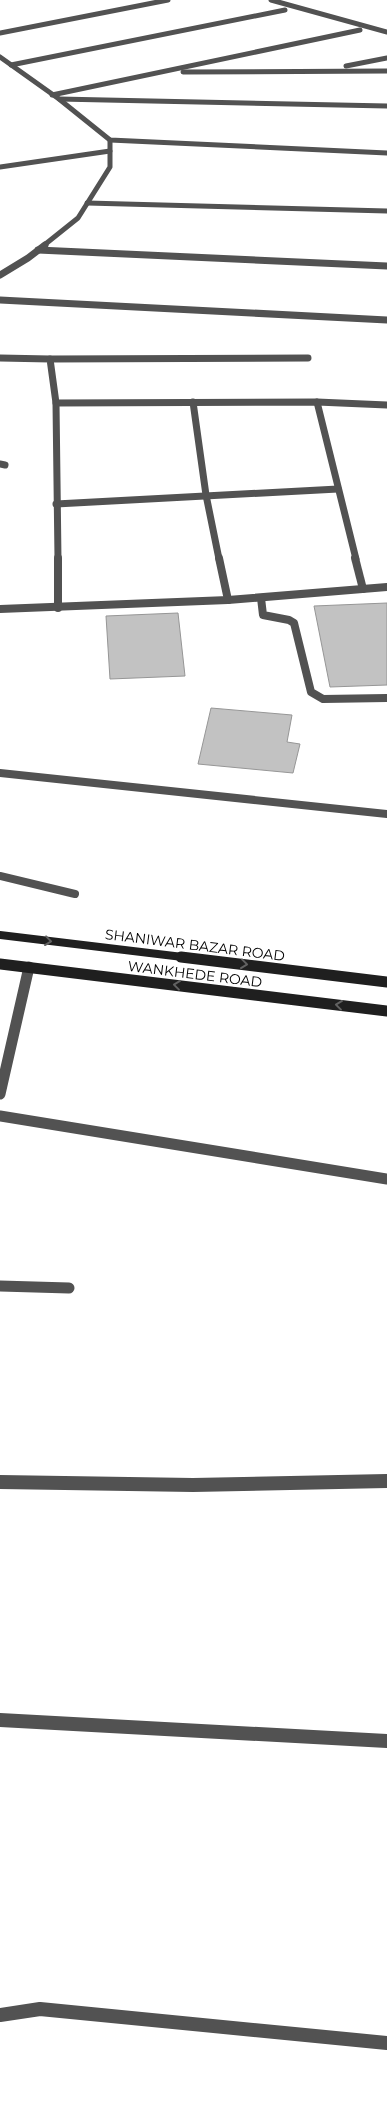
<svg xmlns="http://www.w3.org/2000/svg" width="387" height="2117" viewBox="0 0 387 2117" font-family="Montserrat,sans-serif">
	<rect width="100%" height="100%" fill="#fff"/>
	<!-- building -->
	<g fill="#c2c2c2" stroke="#969696">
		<path d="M387,603V685L330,687L314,606Z"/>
		<path d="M178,613L185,676L110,679L106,616Z"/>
		<path d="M211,708L292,715L287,742L300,744L293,773L198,764Z"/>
	</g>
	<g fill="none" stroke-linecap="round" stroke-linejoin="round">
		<!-- service-far1 -->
		<path stroke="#525252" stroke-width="5" d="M271,0L387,32"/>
		<!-- service -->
		<path stroke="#525252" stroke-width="8" d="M0,876L75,894"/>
		<!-- minor-far4 -->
		<g stroke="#525252" stroke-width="5">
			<path d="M0,33L168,0"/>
			<path d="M0,57L59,99L110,140L387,153"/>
			<path d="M11,65L285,10"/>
			<path d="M346,66L387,58"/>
			<path d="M183,72L387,71"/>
			<path d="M52,95L360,30"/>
			<path d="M59,99L387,106"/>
			<path d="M0,167L110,151"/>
			<path d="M87,203L387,211"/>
			<path d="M43,246L78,218L110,167V140"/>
		</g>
		<!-- minor-far3 -->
		<g stroke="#525252" stroke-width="7">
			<path d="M38,250L387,266"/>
			<path d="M0,275L28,258L45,245"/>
			<path d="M0,300L387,320"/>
			<path d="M0,358L50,359L56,403L317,402L387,405"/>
			<path d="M50,359L308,358"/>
			<path d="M193,402L206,495L219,559"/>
			<path d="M317,402L356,559"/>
			<path d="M56,403L58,559"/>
			<path d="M0,464L5,465"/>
			<path d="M56,504L338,489"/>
		</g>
		<!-- minor-far2 -->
		<g stroke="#525252" stroke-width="8">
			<path d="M58,558V608"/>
			<path d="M219,558L228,600"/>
			<path d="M355,558L363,589"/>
			<path d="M261,598L263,615L289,620L294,623L311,692L323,699L387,698"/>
			<path d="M0,609L228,600L387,587"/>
			<path d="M0,773L387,814"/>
		</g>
		<!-- minor-far1 -->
		<g stroke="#525252" stroke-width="11">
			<path d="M0,1094L29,967"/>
			<path d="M0,1116L387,1179"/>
			<path d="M0,1286L69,1288"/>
		</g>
		<!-- minor -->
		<g stroke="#525252" stroke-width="14">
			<path d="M0,1482L193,1485L387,1481"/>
			<path d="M0,1720L387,1741"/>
			<path d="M0,2015L40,2009L387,2043"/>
		</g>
		<!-- secondary-far1 -->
		<path stroke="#1f1f1f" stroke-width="8" d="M0,935L191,958"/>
		<!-- secondary -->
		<g stroke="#1f1f1f" stroke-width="11">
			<path d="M181,957L387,982"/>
			<path d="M0,964L387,1011"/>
		</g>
	</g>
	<!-- one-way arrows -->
	<defs><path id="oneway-chevron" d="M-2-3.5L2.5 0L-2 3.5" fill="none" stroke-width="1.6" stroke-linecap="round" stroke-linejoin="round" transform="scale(1.25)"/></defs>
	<g stroke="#626262">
		<use href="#oneway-chevron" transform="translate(48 941) rotate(7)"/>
		<use href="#oneway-chevron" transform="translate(244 964) rotate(7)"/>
		<use href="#oneway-chevron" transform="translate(177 985) rotate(-173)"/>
		<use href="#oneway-chevron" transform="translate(339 1005) rotate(-173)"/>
	</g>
	<g text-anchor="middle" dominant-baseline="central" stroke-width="4.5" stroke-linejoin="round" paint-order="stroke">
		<!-- street labels -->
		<g font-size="14" fill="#000" stroke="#fff">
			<text transform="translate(195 945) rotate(7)">SHANIWAR BAZAR ROAD</text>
			<text transform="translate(195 974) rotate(7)">WANKHEDE ROAD</text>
		</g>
	</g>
</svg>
